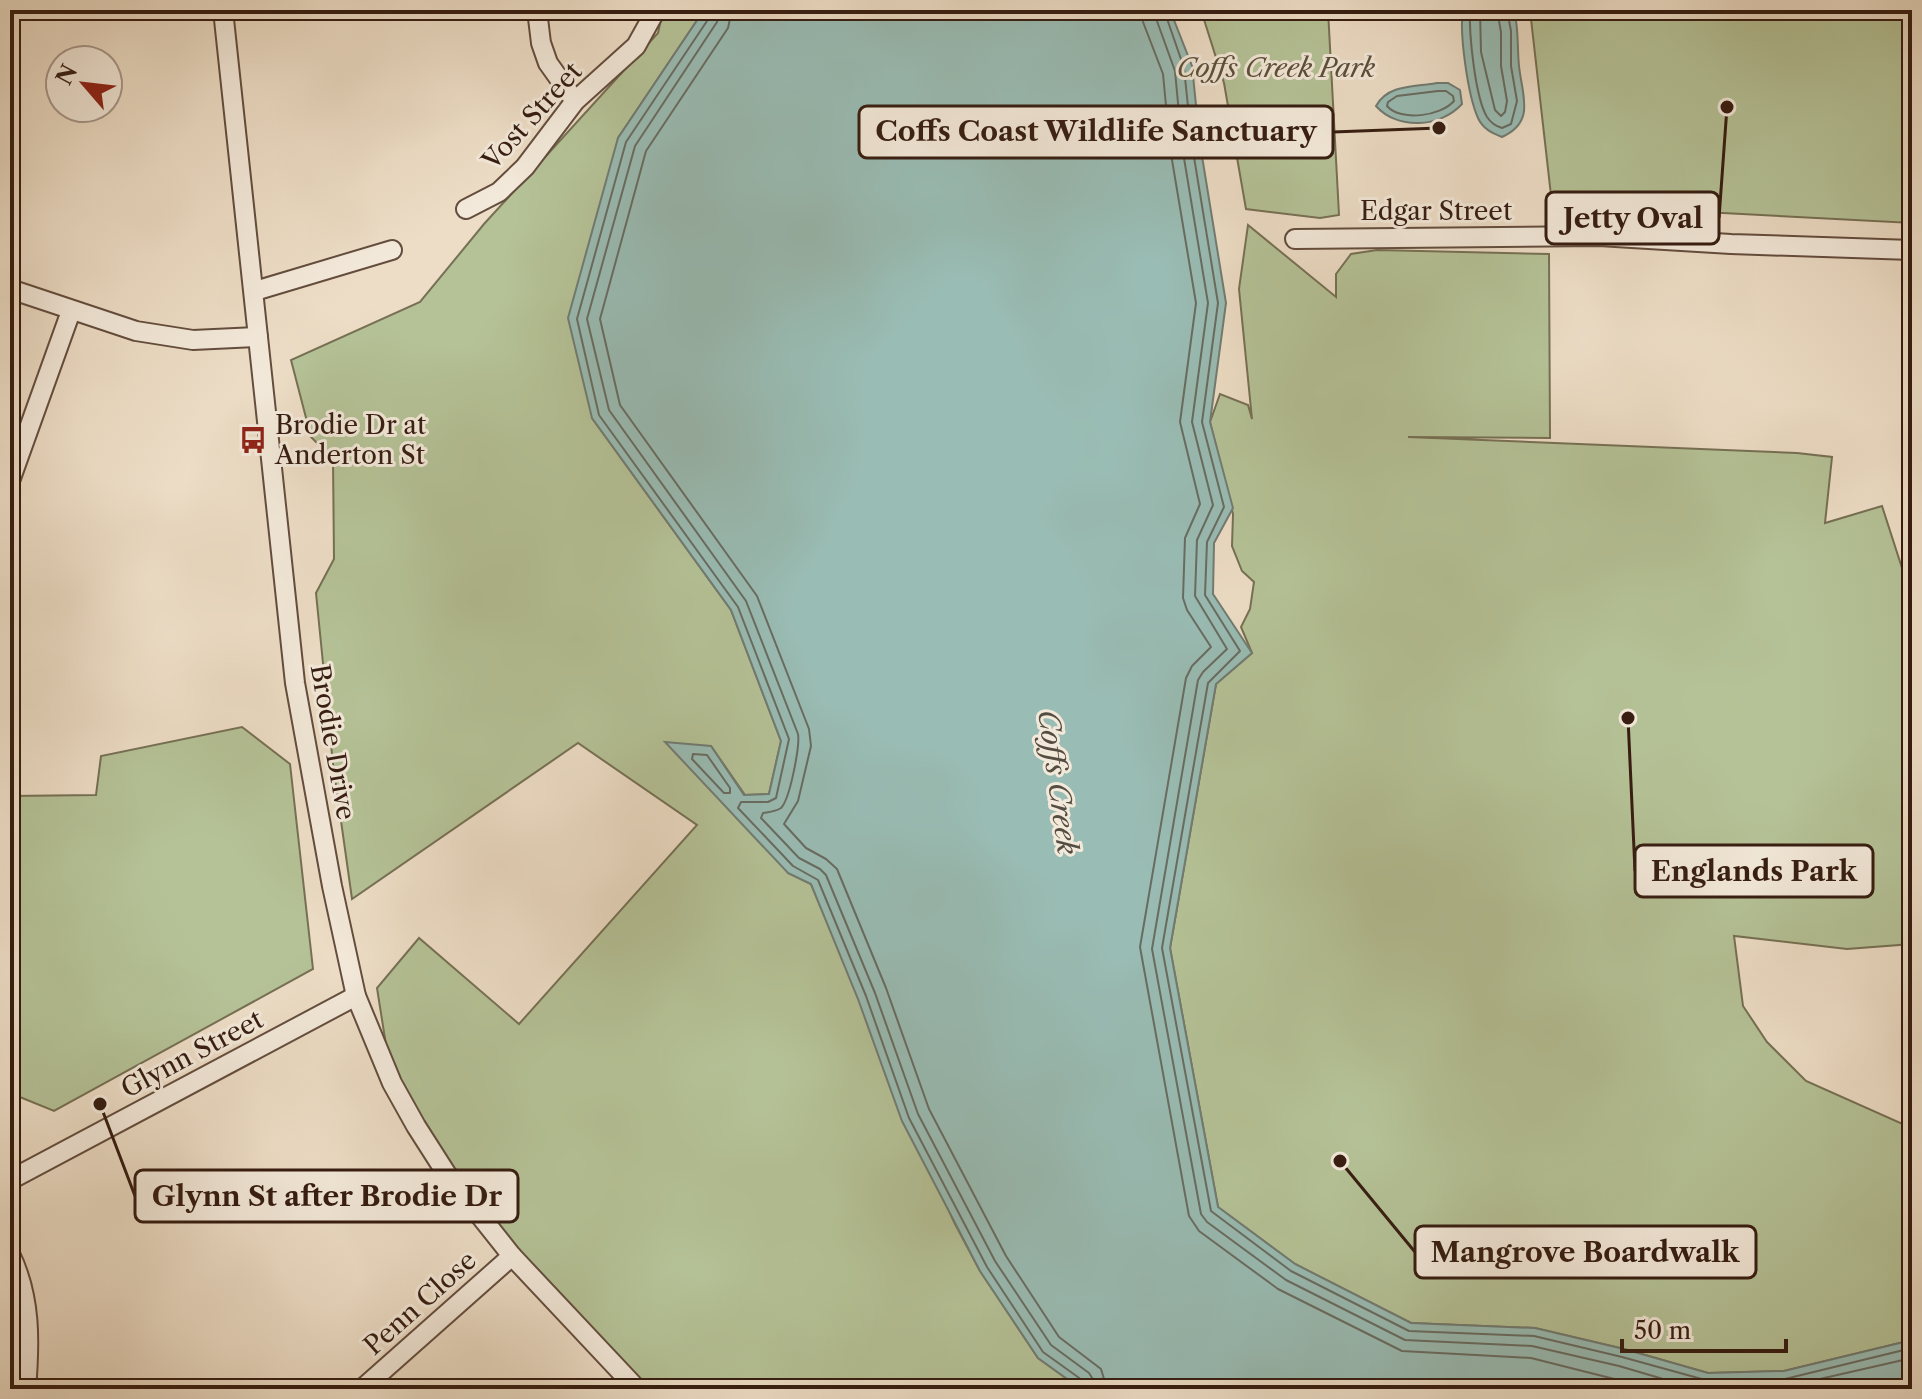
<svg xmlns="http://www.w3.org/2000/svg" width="1922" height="1399" viewBox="0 0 1922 1399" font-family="'Libre Caslon Text',serif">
	<rect width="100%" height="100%" fill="#edddc6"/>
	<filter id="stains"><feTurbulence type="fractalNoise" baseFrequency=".0025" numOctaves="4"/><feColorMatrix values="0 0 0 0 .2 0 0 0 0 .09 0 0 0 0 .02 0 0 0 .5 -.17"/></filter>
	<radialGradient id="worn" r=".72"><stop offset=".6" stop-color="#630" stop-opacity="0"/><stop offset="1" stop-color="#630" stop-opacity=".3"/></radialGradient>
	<!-- green -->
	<g fill="#b5c297" stroke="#767054" stroke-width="2">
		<path d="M663,10H704L618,138L592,418L731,610L781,741L769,794L745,795L711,746L788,873L811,884L954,1222L980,1271L1038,1358L1081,1389H637L512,1256L392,1083L377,988L419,938L519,1024L697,825L578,743L352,899L333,764L316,593L334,559L333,459L311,437L291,360L420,302L484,224L658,33Z"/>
		<path d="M1201,10H1328L1339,215L1320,218L1246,209L1224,83Z"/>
		<path d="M1530,10H1912V223L1552,204Z"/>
		<path d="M1248,225L1336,297V274L1351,254L1377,250L1549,254L1550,438L1408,437L1797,453L1832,457L1825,523L1882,506L1912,599V746L1903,749H1912V944L1847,949L1734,936L1743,1006L1767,1042L1806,1081L1905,1125L1912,1135V1340L1784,1371L1708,1373L1624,1349L1535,1328L1411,1323L1295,1264L1218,1207L1170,948L1216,684L1252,653L1241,627L1250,609L1254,582L1242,571L1232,546L1233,514L1210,422L1220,394L1248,405L1252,419L1239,289Z"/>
		<path d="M242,727L290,764L313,969L54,1111L10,1093V796L96,795L101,756Z"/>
	</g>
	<!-- water -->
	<g fill="#99bcb4" stroke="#717c73" stroke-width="2">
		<path d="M704,10H1170L1192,66L1200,144L1226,303L1210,422L1233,508L1214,543L1213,594L1252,653L1216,684L1170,948L1218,1207L1295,1264L1411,1323L1535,1328L1624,1349L1708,1373L1784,1371L1912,1340V1389H1081L1038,1358L980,1271L902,1121L858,999L811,884L788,873L665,742L711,746L744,795L769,794L781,741L731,610L592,418L568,318L618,138Z"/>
		<path d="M1463,10H1514C1519,29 1517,46 1519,66C1522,95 1536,122 1502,137C1492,133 1483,129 1478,118C1468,96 1459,33 1463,10Z"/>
		<path d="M1437,83H1448L1460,90L1462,104C1440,128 1397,130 1376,106C1388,84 1415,87 1437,83Z"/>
	</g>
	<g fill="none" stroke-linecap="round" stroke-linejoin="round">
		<!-- shore -->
		<g stroke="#686c62" stroke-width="2">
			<path d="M710,10L709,18L626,142L577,319L599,415L738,607L789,739L776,798L768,802H741L738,808L793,866L818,880L866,996L909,1118L987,1267L1043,1352L1082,1380L1085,1389"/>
			<path d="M720,10L717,22L635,146L587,319L609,410L746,601L798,734C800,746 790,799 781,808C775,812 769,812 763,813L761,818L799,858L820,869L826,875L875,993L918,1114L995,1261L1051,1345L1089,1373L1094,1381L1095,1389"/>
			<path d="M732,10L728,28L646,151L600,319L620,405L757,596L809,729L811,746L798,801L784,824L806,848L826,859L837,869L886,988L929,1109L1006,1256L1059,1337L1101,1369L1107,1389"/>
			<path d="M1141,10L1143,22L1163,74L1170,148L1196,303L1180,422L1200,504L1185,538L1183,598L1187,610L1211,647L1192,666L1186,678L1140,947L1189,1216L1199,1231L1278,1289L1402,1351L1531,1358L1654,1389"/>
			<path d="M1153,10L1175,71L1182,146L1208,303L1192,422L1213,505L1197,540L1195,596L1227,649L1203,672L1198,680L1152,949L1201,1214L1207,1222L1286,1280L1405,1340L1532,1346L1619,1366L1697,1389"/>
			<path d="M1164,10L1184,68L1192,145L1218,303L1202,422L1224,507L1207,542L1205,595L1240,651L1208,683L1162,948L1211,1211L1291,1271L1409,1331L1534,1336L1622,1357L1709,1381L1785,1379L1912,1348"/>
			<path d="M1470,10C1469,34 1475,97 1487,117C1491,123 1495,126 1502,128L1511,124L1517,101L1511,66V31L1507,10"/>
			<path d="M1480,10L1481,52L1495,110L1501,116L1505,112L1507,101L1501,66V32L1497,10"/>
			<path d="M1438,91H1446L1453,96L1454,101C1441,116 1401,122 1387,106L1388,102L1397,96Z"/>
			<path d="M693,754L707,755L730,788V793H724L692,759Z"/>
			<path d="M1776,1389L1912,1358"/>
		</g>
		<!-- street casing -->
		<g stroke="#644d3e" stroke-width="22">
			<g id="street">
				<path d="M223,10L295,683L332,886L356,996L392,1083L416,1126L446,1173L512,1256L637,1389"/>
				<path d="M537,10L541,43L548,63L575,101"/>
				<path d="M466,209L499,192L525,167L575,101L636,46L656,10"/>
				<path d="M1295,239L1599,236L1731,244L1912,250"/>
				<path d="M10,289L136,331L193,340L258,337"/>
				<path d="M255,291L392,250"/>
				<path d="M10,481L71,311"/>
				<path d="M10,1180L356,996"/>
				<path d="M10,1254C31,1297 30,1342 26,1389"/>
				<path d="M362,1389L512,1256"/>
			</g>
		</g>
		<!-- street -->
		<use href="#street" stroke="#f3e9da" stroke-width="18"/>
	</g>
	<!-- icons -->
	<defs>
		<g id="bus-bare" transform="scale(2.16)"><path d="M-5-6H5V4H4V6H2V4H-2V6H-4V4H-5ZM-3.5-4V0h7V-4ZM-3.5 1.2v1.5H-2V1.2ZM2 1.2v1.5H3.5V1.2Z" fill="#8f2418" stroke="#f3e9da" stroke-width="2.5" paint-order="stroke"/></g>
	</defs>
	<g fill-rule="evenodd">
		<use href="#bus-bare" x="253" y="440"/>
	</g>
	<g text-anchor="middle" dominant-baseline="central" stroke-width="6" stroke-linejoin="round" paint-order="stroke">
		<!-- park labels -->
		<g font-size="26" font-style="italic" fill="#5c4f39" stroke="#f3e9da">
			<text x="1276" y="68">Coffs Creek Park</text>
		</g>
		<!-- street labels -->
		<g font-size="26" fill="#361d11" stroke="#f3e9da">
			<text transform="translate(532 116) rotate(-48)">Vost Street</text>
			<text x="1436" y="211">Edgar Street</text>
			<text transform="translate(333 742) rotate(80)">Brodie Drive</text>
			<text transform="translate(192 1054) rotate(-28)">Glynn Street</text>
			<text transform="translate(420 1303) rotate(-42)">Penn Close</text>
		</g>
		<!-- poi labels -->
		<g font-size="26" fill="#361d11" stroke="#f3e9da" text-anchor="start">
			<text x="275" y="425">Brodie Dr at<tspan x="275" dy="30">Anderton St</tspan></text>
		</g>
		<!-- water labels -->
		<g font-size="28" font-style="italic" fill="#544d42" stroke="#f3e9da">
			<text transform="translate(1058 782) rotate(82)">Coffs Creek</text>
		</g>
	</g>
	<!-- callouts -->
	<path fill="none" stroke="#361d11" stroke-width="3" d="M1439 128L1333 132M1727 107L1719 218M1628 718L1635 871M100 1104L135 1196M1340 1161L1415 1252"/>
	<g fill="#361d11" stroke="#f3e9da" stroke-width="3">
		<circle cx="1439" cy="128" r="8"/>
		<circle cx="1727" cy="107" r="8"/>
		<circle cx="1628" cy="718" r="8"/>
		<circle cx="100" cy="1104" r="8"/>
		<circle cx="1340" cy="1161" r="8"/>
	</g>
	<g fill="#f3e9da" stroke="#361d11" stroke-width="3">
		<rect x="859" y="106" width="474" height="52" rx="8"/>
		<rect x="1546" y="192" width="173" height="52" rx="8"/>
		<rect x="1635" y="845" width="238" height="52" rx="8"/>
		<rect x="135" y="1170" width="383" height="52" rx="8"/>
		<rect x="1415" y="1226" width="341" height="52" rx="8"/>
	</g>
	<g font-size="28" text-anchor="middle" font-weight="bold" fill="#361d11">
		<text x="1096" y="141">Coffs Coast Wildlife Sanctuary</text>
		<text x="1633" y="228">Jetty Oval</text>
		<text x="1754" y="881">Englands Park</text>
		<text x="327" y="1206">Glynn St after Brodie Dr</text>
		<text x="1585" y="1262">Mangrove Boardwalk</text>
	</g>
	<!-- margin -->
	<rect width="1922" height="1399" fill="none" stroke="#edddc6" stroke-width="40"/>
	<rect x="12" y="12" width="1898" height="1375" fill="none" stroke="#361d11" stroke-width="4"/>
	<rect x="20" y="20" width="1882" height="1359" fill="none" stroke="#361d11" stroke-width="2"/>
	<!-- north arrow -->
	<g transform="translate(84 84) rotate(298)"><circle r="38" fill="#f3e9da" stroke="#a7978a" stroke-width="2"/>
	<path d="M0-6L14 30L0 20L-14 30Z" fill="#8f2418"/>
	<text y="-12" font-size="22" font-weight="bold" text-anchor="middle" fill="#361d11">N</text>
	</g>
	<!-- scale -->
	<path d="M1622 1339v12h164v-12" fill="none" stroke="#361d11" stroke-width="4"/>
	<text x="1634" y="1339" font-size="24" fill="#361d11" stroke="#f3e9da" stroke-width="6" paint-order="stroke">50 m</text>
	<rect width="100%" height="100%" filter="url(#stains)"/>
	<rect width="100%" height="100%" fill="url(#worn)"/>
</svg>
